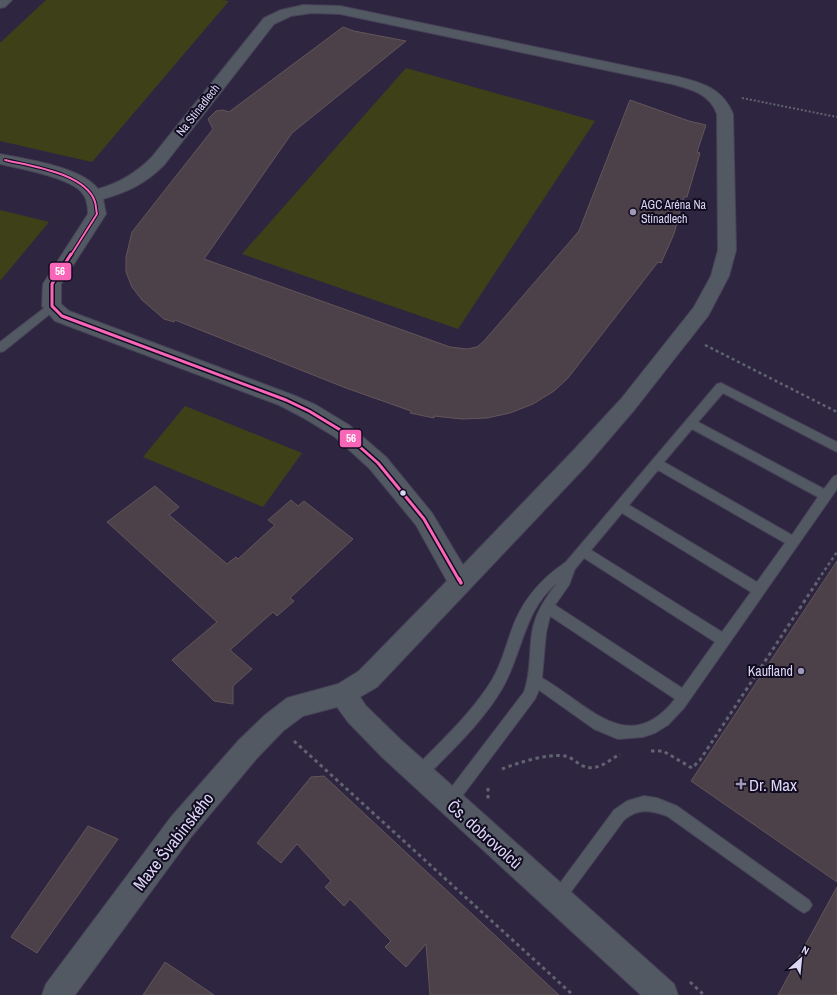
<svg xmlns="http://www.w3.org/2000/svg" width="837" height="995" viewBox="0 0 837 995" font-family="'Archivo Narrow',sans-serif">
	<rect width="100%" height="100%" fill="#2e2640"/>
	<!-- green -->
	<g fill="#3e4117">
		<path d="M46,0H222L229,1L92,162L0,141V43Z"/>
		<path d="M406,68L595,121L458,329L242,254Z"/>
		<path d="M0,210L49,222L0,281Z"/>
		<path d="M185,406L302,453L263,507L143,457Z"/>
	</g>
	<!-- building -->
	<g fill="#4c4149" stroke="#635559">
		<path d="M343,27L354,31L406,41L292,133L204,259L450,347L467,349L477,347L484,341L579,231L630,100L689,121L706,125L697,152L700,153L687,197H684L674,234L661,263L658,262L568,378L554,391L533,404L510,413L487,418L462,419L434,416V418L410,413L411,411L346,388L175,320L174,322L164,319L142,300L132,287L126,272V257L132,232L213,129L208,119L216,111L223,110L229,112Z"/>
		<path d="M155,486L179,507L169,515L227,564L236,557L238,559L275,525L268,520L291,500L298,506L304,501L353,539L290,598L294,601L277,616L273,612L230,650L252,669L233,686V704L214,701L172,660L217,622L107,522Z"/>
		<path d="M837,561V882L691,781Z"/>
		<path d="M324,776L369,818L559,995H430L426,944L406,967L385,947L391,941L350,899L344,906L325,887L331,881L297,844L281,863L257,843L311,777Z"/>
		<path d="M88,826L118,839L37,953L11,937Z"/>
		<path d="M837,887V995H778Z"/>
		<path d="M165,962L214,995H143Z"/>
	</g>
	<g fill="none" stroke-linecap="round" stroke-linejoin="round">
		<!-- lane casing -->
		<g stroke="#474157" stroke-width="2">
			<g id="lane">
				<path d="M52,302L57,306L56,309L4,351L0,352V342Z"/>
				<path d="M721,383L837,442V452L723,393L698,422L824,489L833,477L837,475V489L684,708L668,725L655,733L643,737L618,739L594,729L539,690L535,699L454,807L449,809L444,807L442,802L444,797L524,692C531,673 529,653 532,633C535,613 545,599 557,583C524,610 523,651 503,687C483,722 452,750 424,779L419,781L414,779L412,774L414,769C441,741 471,714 492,680C501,665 505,649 511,632C521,602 539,580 566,562L717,384ZM692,429L818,497L792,535L664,462ZM658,470L785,543L757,582L629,505ZM622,513L751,592L722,632L591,550ZM584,558L715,642L682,688L555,605L569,585L575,569ZM550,616L675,699C628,759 587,703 542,678L546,633Z"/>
				<path d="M644,796L657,798L677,806L809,900L812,905L809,910L804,913L799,910L667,816C650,810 638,808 624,820L562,904L557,907L552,904L549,899L552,894L614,810L627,801Z"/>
			</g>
		</g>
		<!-- street casing -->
		<g stroke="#474157" stroke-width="2">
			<g id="street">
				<path d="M0,0H12L5,7L0,8Z"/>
				<path d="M303,5L340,6L679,77C703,83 723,89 733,114L736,250L729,276L708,316L635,409L587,465L377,687L360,697L366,706L401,740L674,984L678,995H641L383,758L348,722L337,707L303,716L283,731L257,758L191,837L75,995H42L46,984L171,817L239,740L265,715L287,698L338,684L359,671L447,581L416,525L370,469L335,437L302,417L279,405L55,321L42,306L43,284L88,214C88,207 87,199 83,194C73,178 18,168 0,164V154C26,159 82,167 98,189C120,183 136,173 152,157L264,18L281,10ZM312,13L340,14L672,84C691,89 710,94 717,114L718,250L711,276L694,307L621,399L571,453L463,565L432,513L386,457L349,425L316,405L293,395L69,311L61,304V284L106,214L103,199C128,192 146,183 164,165L274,24L291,16Z"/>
			</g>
		</g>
		<!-- path-far2 -->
		<path stroke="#61636f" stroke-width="2" stroke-dasharray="2 2" stroke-linecap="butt" d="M742,98L837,117"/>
		<!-- path-far1 -->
		<g stroke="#61636f" stroke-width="2.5" stroke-dasharray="3 3" stroke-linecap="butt">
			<path d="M705,345L837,412"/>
			<path d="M818,580L837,552"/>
		</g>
		<!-- path -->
		<g stroke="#61636f" stroke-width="3" stroke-dasharray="3.5 3.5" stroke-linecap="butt">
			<path d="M294,741L573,995"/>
			<path d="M651,751H663L692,768L700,760L819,579"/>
			<path d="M502,769C517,763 549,753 565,756C571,757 576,762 581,765C596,773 608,761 620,754"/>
			<path d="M488,788V799"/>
			<path d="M690,982L704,995"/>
		</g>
		<!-- lane -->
		<use href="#lane" fill="#525963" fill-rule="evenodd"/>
		<!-- street -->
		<use href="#street" fill="#525963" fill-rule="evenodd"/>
		<!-- bus-1-far2 casing -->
		<g stroke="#110b20" stroke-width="4">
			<path id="bus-1-far2" d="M5,160C30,166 86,173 95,202C96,205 96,210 97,214L71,255"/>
		</g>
		<!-- bus-1-far1 casing -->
		<g stroke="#110b20" stroke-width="6">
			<path id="bus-1-far1" d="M71,254L52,284V306L62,316L286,400L309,411L342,431L378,463L424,519L459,580"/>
		</g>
		<!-- bus-1 casing -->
		<g stroke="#110b20" stroke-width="6">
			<path id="bus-1" d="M459,579L461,583"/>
		</g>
		<!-- bus-1-far2 -->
		<use href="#bus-1-far2" stroke="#fa66b7" stroke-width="2"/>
		<!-- bus-1-far1 -->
		<use href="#bus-1-far1" stroke="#fa66b7" stroke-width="3"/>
		<!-- bus-1 -->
		<use href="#bus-1" stroke="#fa66b7" stroke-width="3.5"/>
	</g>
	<!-- markers -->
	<g fill="#9f98b6" stroke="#110b20" stroke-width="1.5">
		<circle cx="633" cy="212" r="4"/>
		<circle cx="801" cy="671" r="4"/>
		<path d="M739 778h4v4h4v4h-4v4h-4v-4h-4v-4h4z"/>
	</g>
	<circle fill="#dcd6f5" stroke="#110b20" stroke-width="1.5" cx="403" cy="493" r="3.5"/>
	<g text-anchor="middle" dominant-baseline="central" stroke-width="4" stroke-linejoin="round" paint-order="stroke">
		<!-- far-street labels -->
		<g font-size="12" fill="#dcd6f5" stroke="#110b20">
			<text transform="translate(198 110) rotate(-52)">Na Stínadlech</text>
		</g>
		<!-- far-poi labels -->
		<g font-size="12" fill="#dcd6f5" stroke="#110b20" text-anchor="start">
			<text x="641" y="205">AGC Aréna Na<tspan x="641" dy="14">Stínadlech</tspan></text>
		</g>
		<!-- poi labels -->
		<g font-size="14" fill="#dcd6f5" stroke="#110b20" text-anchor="end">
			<text x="793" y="671">Kaufland</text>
		</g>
		<!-- near-poi labels -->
		<g font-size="17" fill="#dcd6f5" stroke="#110b20" text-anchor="start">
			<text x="749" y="784">Dr. Max</text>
		</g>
		<!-- near-street labels -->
		<g font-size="17" fill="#dcd6f5" stroke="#110b20">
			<text transform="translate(485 834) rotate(42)">Čs. dobrovolců</text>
			<text transform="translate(173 841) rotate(-52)">Maxe Švabinského</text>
		</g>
	</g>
	<g stroke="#110b20" stroke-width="1.5">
		<rect x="49" y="262" width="23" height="19" rx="4" fill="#fa66b7"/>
		<rect x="339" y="429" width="23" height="19" rx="4" fill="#fa66b7"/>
	</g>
	<g font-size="11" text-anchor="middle" font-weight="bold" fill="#fff">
		<text x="60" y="275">56</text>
		<text x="351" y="442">56</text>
	</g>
	<!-- north arrow -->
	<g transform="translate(801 959) rotate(27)" stroke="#110b20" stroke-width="3" paint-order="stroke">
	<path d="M0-3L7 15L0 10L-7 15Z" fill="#dcd6f5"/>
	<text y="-6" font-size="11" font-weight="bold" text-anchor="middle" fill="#dcd6f5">N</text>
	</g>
</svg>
